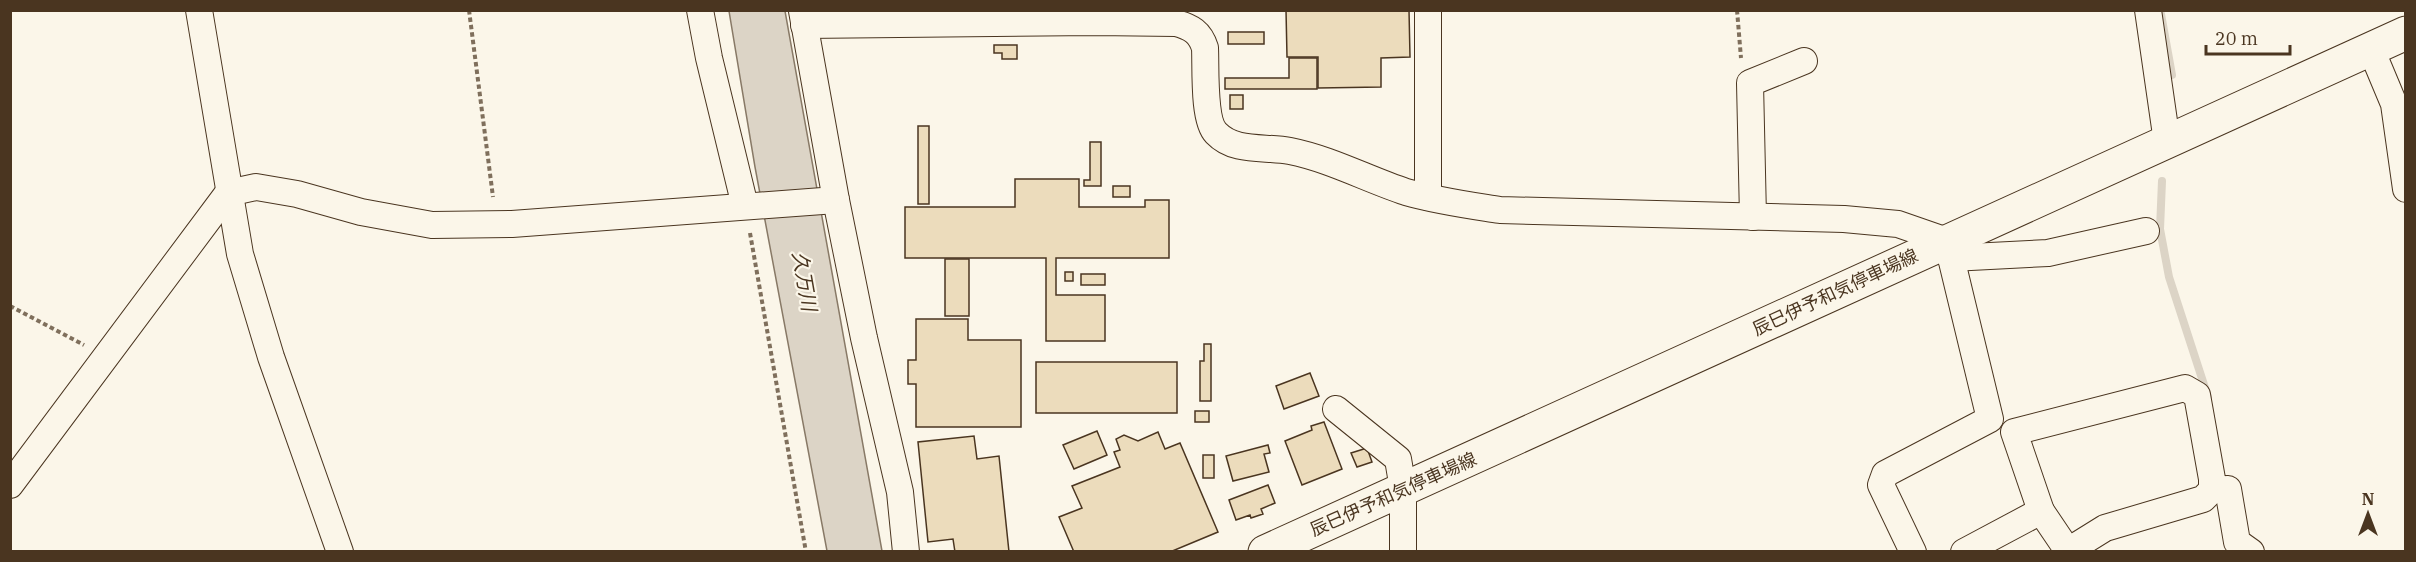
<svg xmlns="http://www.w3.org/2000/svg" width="2416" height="562" viewBox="0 0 2416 562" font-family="'IBM Plex Serif','Noto Sans JP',serif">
	<rect width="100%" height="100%" fill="#fbf6e9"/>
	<!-- water -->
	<path fill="#dcd4c6" stroke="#887966" stroke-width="1.5" d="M729,11H785L882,551H827L755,167Z"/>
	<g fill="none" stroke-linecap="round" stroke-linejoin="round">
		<!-- stream -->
		<g stroke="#dcd4c6" stroke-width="8">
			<path d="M2161,14L2172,75"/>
			<path d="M2162,181L2160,229L2169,277L2208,397"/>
		</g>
	</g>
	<!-- building -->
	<g fill="#ecdcbc" stroke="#4a3520" stroke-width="1.5">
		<path d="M1286,10H1409L1410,57L1381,58V87L1318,88V57H1287Z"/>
		<rect x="1228" y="32" width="36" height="12"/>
		<path d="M994,45H1017V59H1002V53H994Z"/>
		<path d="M1289,58H1317V89H1225V78H1289Z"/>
		<rect x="1230" y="95" width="13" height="14"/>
		<rect x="918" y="126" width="11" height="78"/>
		<path d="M1090,142H1101V186H1084V180H1090Z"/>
		<path d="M1015,179H1079V207H1145V200H1169V258H1056V295H1105V341H1046V258H905V207H1015Z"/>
		<rect x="1113" y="186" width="17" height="11"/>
		<rect x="945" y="259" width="24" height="57"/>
		<rect x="1065" y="272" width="8" height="9"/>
		<rect x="1081" y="274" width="24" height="11"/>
		<path d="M916,319H968V340H1021V427H916V384H908V360H916Z"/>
		<path d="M1204,344H1211V401H1200V361H1204Z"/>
		<rect x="1036" y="362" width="141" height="51"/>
		<path d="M1310,373L1319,396L1284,409L1276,386Z"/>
		<rect x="1195" y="411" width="14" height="11"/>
		<path d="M1324,422L1342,469L1302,485L1285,441L1312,430L1311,426Z"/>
		<path d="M1097,431L1107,455L1074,469L1063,445Z"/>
		<path d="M1158,432L1165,449L1180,443L1218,532L1170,552H1074L1059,517L1082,508L1072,486L1120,467L1114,452L1120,450L1116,439L1124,435L1138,441Z"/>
		<path d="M974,436L977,459L999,456L1009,552H955L953,539L928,542L918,442Z"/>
		<path d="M1268,445L1270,453L1264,454L1269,472L1233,481L1226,456Z"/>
		<path d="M1367,448L1372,462L1357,467L1351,453Z"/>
		<rect x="1203" y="455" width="11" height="23"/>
		<path d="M1268,485L1275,503L1261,509L1263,514L1251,518L1250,515L1236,520L1229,500Z"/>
	</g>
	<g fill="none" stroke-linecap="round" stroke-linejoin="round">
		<!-- street casing -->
		<g stroke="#4a3520" stroke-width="28">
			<g id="street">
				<path d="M199,10L240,254L271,357L340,552"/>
				<path d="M700,10L709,58L745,206"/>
				<path d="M1428,10V197"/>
				<path d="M2148,10L2167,142"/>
				<path d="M802,11L836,200L864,338L900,492L906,552"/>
				<path d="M804,25L1095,22L1176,23C1191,27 1200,32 1205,48C1206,67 1203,120 1216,133C1235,153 1265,146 1290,151C1330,159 1367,179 1406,192C1437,201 1468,205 1500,210L1844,219L1898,224L1947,241L1990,419L1885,474L1881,485L1913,552"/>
				<path d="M2371,49L2394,104L2406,189"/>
				<path d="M1753,217L1750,83L1804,61"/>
				<path d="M1951,258L2048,253L2146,231"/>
				<path d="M1336,409L1398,459L1403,489V552"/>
				<path d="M10,485L228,193L256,187L297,194L361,212L432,225L512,224L836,200"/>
				<path d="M2041,511L2068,551L2105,528L2203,499L2212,490"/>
				<path d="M1964,552L2041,511L2014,432L2185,388L2197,395L2212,479V490L2228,489L2237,542L2251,552"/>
			</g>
		</g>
		<!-- secondary casing -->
		<g stroke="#4a3520" stroke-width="35">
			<path id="secondary" d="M1265,552L2406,33"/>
		</g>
		<!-- path -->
		<g stroke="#7f6f5c" stroke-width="4" stroke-dasharray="4.5 3" stroke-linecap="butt">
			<path d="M469,10L493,197"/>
			<path d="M1737,10L1741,58"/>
			<path d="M750,233L806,552"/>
			<path d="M10,306L84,345"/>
		</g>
		<!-- street -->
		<use href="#street" stroke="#fbf6e9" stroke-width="26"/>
		<!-- secondary -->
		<use href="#secondary" stroke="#fbf6e9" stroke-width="33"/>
	</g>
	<g text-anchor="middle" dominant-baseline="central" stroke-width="4.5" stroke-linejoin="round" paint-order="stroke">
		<!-- street labels -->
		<g font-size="18" fill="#4a3520" stroke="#fbf6e9">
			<text transform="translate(1835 292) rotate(-25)">辰巳伊予和気停車場線</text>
			<text transform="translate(1393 494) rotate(-24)">辰巳伊予和気停車場線</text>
		</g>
		<!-- water labels -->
		<g font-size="20" font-style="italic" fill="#4a3520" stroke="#fbf6e9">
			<text transform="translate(805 281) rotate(80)">久万川</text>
		</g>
	</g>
	<!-- border -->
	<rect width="2416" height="562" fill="none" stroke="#4a3520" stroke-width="24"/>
	<!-- north arrow -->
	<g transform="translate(2368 514)" stroke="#fbf6e9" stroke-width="4.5" paint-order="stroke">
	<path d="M0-4.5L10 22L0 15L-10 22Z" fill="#4a3520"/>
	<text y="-9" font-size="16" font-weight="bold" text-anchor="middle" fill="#4a3520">N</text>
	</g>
	<!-- scale -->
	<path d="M2206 45v9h84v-9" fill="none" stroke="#4a3520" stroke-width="3"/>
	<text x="2215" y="45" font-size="18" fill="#4a3520" stroke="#fbf6e9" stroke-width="4.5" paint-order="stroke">20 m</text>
</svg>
